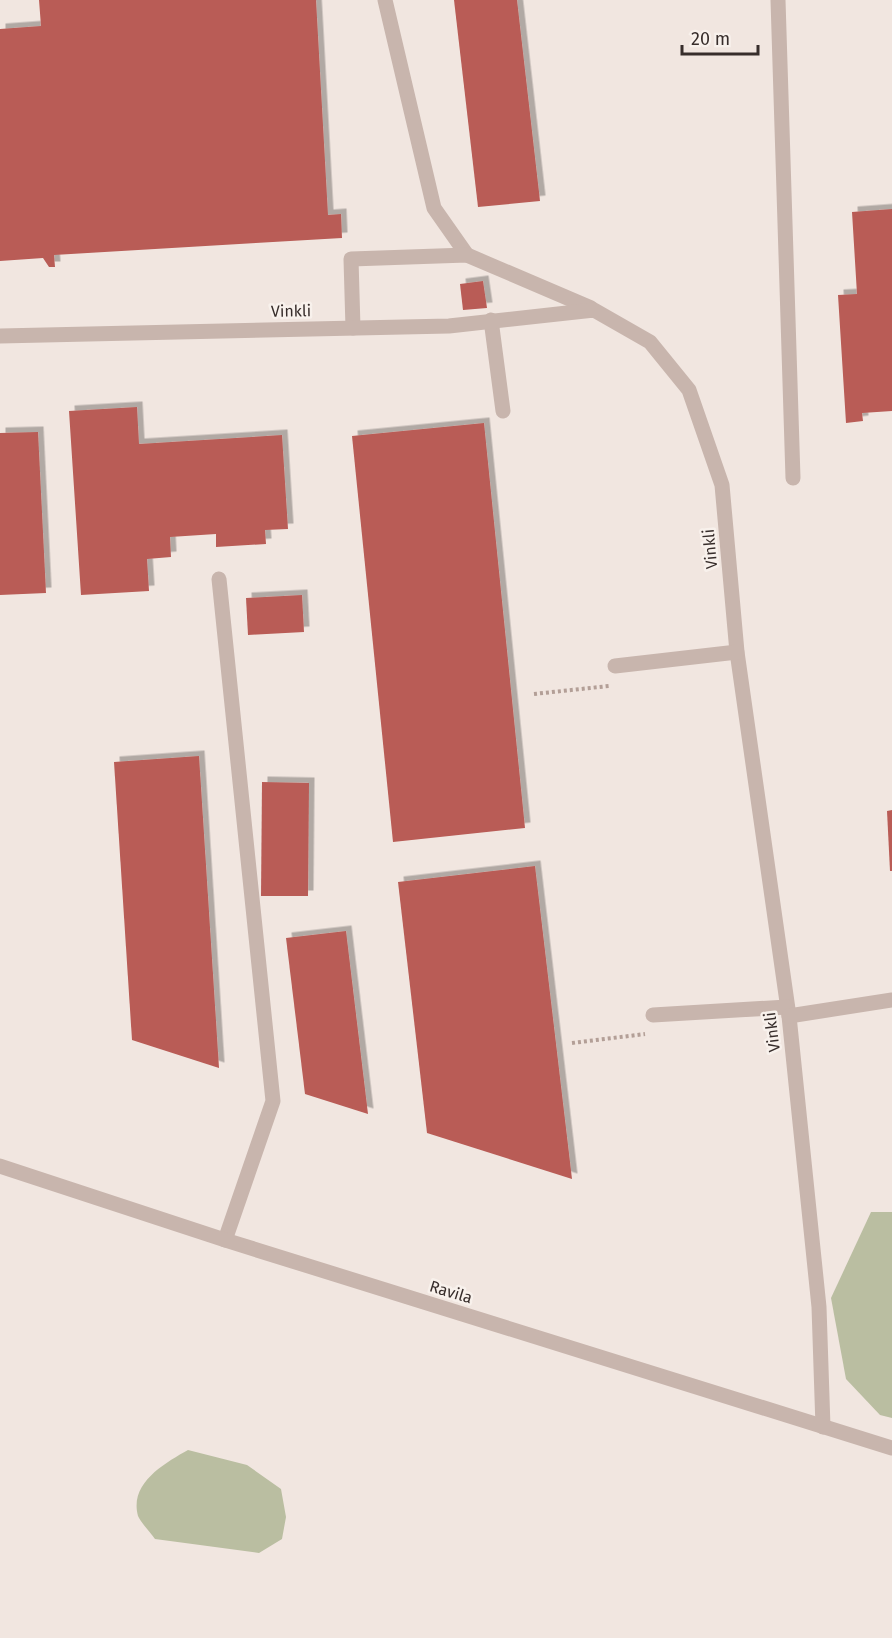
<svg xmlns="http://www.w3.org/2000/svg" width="892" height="1638" viewBox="0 0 892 1638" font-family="'Fira Sans',sans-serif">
	<defs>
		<filter id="shadow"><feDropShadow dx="5.5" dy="-5.5" stdDeviation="0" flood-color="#0004"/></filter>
	</defs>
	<rect width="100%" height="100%" fill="#f1e6e0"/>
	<!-- green -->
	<g fill="#babea1">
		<path d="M871,1212H892V1418L880,1415L846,1379L831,1298Z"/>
		<path d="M188,1450L247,1465L281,1489L286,1517L282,1539L259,1553L155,1539C151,1533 141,1523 138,1516C129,1483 165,1463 188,1450Z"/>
	</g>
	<!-- building -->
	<g fill="#b95c56" filter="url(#shadow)">
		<path d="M39,0H316L328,215L341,214L342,238L54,255L55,267H49L43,258L0,261V29L41,26Z"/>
		<path d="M454,0H517L540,201L478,207Z"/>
		<path d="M892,209V411L862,413L863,421L846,423L838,295L857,294L852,212Z"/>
		<path d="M483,281L487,308L463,310L460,284Z"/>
		<path d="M137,407L139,444L282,435L288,529L265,530L266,544L216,547V534L170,537L171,557L147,559L149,591L81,595L69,411Z"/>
		<path d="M484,423L525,828L393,842L352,436Z"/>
		<path d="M38,432L46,593L0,595V433Z"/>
		<path d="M302,595L304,632L248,635L246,598Z"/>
		<path d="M199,756L219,1068L132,1040L114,762Z"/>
		<path d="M262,782L309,783L308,896H261Z"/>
		<path d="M892,810V871H890L887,811Z"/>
		<path d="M535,866L572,1179L427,1133L398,882Z"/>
		<path d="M346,931L368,1114L305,1094L286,938Z"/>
	</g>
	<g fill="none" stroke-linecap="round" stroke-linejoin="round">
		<!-- path -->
		<g stroke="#b39f97" stroke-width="4" stroke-dasharray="3 3" stroke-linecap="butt">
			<path d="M534,694L609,686"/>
			<path d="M572,1043L645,1034"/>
		</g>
		<!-- minor -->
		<g stroke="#c8b5ad" stroke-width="15">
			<path d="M385,0L434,208L467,255"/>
			<path d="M778,0L793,478"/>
			<path d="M491,320L503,411"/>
			<path d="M353,328L351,259L467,255L591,308"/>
			<path d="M0,336L449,326L594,310L650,342L689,390L722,485L737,652L789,1016L819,1307L823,1427"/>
			<path d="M219,579L273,1101L225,1240"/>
			<path d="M615,666L737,652"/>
			<path d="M653,1015L787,1007"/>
			<path d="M789,1016L892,1000"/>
			<path d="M0,1166L225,1240L892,1448"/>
		</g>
	</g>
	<g text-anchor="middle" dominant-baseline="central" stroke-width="5" stroke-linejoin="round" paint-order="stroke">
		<!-- street labels -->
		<g font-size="16" fill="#372d2b" stroke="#f8f1ec">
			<text transform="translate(291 311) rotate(-1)">Vinkli</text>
			<text transform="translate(710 549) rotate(-95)">Vinkli</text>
			<text transform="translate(772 1032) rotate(-97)">Vinkli</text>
			<text transform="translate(451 1292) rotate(17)">Ravila</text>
		</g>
	</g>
	<!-- scale -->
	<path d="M682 45v9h76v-9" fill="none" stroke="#372d2b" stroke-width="3"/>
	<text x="691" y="45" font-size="18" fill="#372d2b" stroke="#f8f1ec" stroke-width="4.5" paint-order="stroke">20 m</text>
</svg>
